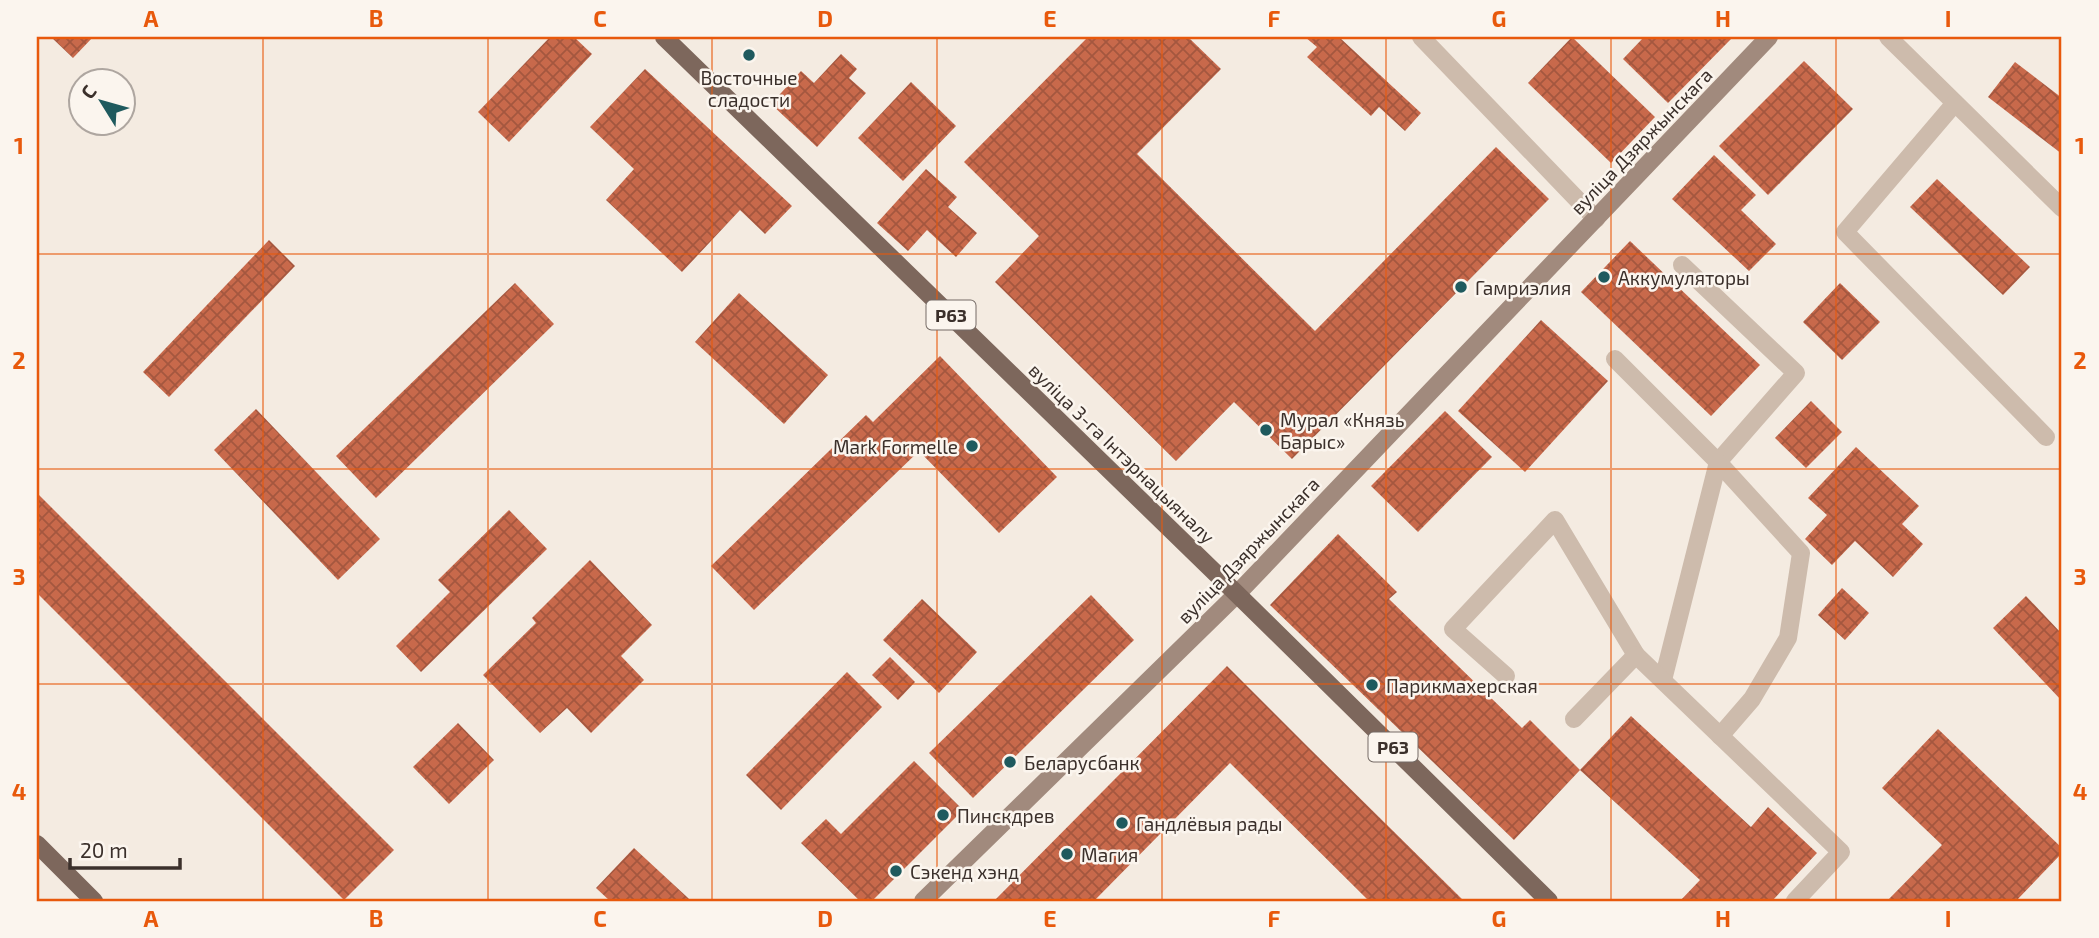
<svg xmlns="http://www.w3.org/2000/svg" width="2099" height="938" viewBox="0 0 2099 938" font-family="'Exo 2',sans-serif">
	<defs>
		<pattern id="building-cross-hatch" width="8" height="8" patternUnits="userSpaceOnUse" patternTransform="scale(1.75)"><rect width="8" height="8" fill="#c8694b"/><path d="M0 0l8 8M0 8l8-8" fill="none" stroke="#a4573f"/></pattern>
	</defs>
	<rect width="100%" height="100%" fill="#f4ebe1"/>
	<!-- building -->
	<g fill="url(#building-cross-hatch)">
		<path d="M51,37H93L73,58Z"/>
		<path d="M550,37H574L592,54L509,142L478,112Z"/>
		<path d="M1088,37H1188L1221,69L1137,154L1315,331L1496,147L1549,199L1292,459L1234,402L1176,461L995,282L1039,236L964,162Z"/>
		<path d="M1305,37H1339L1421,113L1405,131L1379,107L1371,116L1307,57L1317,47Z"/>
		<path d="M1572,37L1655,117L1611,163L1528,83Z"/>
		<path d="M1644,37H1733L1668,103L1623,59Z"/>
		<path d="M841,54L857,69L849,78L866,93L817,147L771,104L801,71L814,83Z"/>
		<path d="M1804,61L1853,109L1768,195L1719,146Z"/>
		<path d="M2015,62L2062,98V154L1988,97Z"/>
		<path d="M645,69L792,206L765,234L740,210L682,272L606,200L634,169L590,127Z"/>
		<path d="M911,82L956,126L903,181L858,138Z"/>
		<path d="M1714,155L1756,195L1741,210L1776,244L1749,271L1672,199Z"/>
		<path d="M926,169L957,197L948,207L977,233L956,257L927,230L908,251L877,223Z"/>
		<path d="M1937,179L2030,267L2003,295L1910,207Z"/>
		<path d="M269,240L295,266L169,397L143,372Z"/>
		<path d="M1630,241L1760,365L1711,416L1581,292Z"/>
		<path d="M515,283L554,324L376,498L336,456Z"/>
		<path d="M1840,283L1880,322L1842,360L1803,322Z"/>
		<path d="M739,293L828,375L784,424L695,342Z"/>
		<path d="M1541,320L1608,381L1525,472L1458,411Z"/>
		<path d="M940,356L1057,477L999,533L919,451L754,610L711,566L866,415L873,422Z"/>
		<path d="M1811,401L1842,432L1806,468L1775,438Z"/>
		<path d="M256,409L380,539L338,580L214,450Z"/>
		<path d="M1445,411L1492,457L1418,532L1371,486Z"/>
		<path d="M1856,447L1919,506L1902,524L1923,544L1893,577L1855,541L1832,565L1805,539L1827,515L1808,498Z"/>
		<path d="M37,493L394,850L344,900L37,593Z"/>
		<path d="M509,510L547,549L421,672L396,646L450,592L438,580Z"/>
		<path d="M1338,534L1397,592L1389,599L1522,728L1530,720L1580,770L1631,716L1751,827L1768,807L1817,853L1772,901H1680L1700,880L1580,770L1514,840L1270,605Z"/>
		<path d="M590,560L652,625L621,656L644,680L591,733L567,708L540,733L483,675L536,623L532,618Z"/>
		<path d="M1842,588L1869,613L1845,640L1818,615Z"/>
		<path d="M1091,595L1134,640L973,798L929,753Z"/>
		<path d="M2026,596L2062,634V701L1993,628Z"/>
		<path d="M922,599L977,652L939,693L883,640Z"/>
		<path d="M890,657L915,682L898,700L872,675Z"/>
		<path d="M1227,666L1308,747L1464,901H1369L1230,763L1094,901H994Z"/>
		<path d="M847,672L882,707L781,810L746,775Z"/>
		<path d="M458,723L494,760L449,804L413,767Z"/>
		<path d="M1938,729L2062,848V853L2016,901H1887L1942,845L1882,788Z"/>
		<path d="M914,761L963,810L872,901H860L801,843L826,819L841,834Z"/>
		<path d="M634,848L687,897L691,901H610L596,888Z"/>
	</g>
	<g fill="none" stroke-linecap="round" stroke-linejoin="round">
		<!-- lane -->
		<g stroke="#cdbbac" stroke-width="18">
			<path d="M1888,37L2062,208"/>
			<path d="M1955,103L1845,232L2046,437"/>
			<path d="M1682,265L1796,373L1718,462L1801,553L1788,638L1752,699L1720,736"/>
			<path d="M1615,359L1718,462L1663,680"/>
			<path d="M1506,676L1453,629L1555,520L1636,655"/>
			<path d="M1574,719L1636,655L1841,852L1795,901"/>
		</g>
		<!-- street -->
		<path stroke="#cdbbac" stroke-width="18" d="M1421,37L1596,219"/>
		<!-- secondary -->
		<path stroke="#a18a7d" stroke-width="18" d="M923,901L1237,594L1769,37"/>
		<!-- primary -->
		<g stroke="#7d675c" stroke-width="18">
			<path d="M664,37L1237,594L1549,901"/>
			<path d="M37,844L94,901"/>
		</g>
	</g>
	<!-- grid -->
	<path fill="none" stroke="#e8590c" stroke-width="2" stroke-opacity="0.55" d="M263,37V901M488,37V901M712,37V901M937,37V901M1162,37V901M1386,37V901M1611,37V901M1836,37V901M37,254H2062M37,469H2062M37,684H2062"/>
	<!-- markers -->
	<g fill="#1f5a5e" stroke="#fbf5ee" stroke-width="2.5">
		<circle cx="749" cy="55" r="7"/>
		<circle cx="1604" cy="277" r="7"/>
		<circle cx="1461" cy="287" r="7"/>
		<circle cx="1266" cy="430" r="7"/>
		<circle cx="972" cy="446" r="7"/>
		<circle cx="1372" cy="685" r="7"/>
		<circle cx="1010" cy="762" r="7"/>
		<circle cx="943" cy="815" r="7"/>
		<circle cx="1122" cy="823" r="7"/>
		<circle cx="1067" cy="854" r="7"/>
		<circle cx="896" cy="871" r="7"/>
	</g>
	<g text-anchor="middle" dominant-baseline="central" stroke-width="5" stroke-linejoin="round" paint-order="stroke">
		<!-- shield labels -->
		<g fill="#fbf5ee" stroke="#756b66" stroke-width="2">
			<rect x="926.5" y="300.5" width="49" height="29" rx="5"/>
			<rect x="1368.5" y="732.5" width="49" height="29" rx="5"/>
		</g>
		<g font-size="18" font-weight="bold" fill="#3b302b">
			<text x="951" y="315">Р63</text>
			<text x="1393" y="747">Р63</text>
		</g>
		<!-- poi labels -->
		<g font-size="19" fill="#3b302b" stroke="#fbf5ee" text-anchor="start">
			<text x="749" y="77" text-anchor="middle">Восточные<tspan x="749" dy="22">сладости</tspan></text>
			<text x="1618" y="277">Аккумуляторы</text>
			<text x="1475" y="287">Гамриэлия</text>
			<text x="1280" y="419">Мурал «Князь<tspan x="1280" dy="22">Барыс»</tspan></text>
			<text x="958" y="446" text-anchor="end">Mark Formelle</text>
			<text x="1386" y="685">Парикмахерская</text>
			<text x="1024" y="762">Беларусбанк</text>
			<text x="957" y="815">Пинскдрев</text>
			<text x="1136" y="823">Гандлёвыя рады</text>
			<text x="1081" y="854">Магия</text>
			<text x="910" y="871">Сэкенд хэнд</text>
		</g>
		<!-- street labels -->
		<g font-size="19" fill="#3b302b" stroke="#fbf5ee">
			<text transform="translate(1641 141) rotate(-46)">вуліца Дзяржынскага</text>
			<text transform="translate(1122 453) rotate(44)">вуліца 3-га Інтэрнацыяналу</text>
			<text transform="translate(1248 550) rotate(-46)">вуліца Дзяржынскага</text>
		</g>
	</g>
	<!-- border -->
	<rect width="2099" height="938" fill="none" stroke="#fbf5ee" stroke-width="77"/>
	<!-- north arrow -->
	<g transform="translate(102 102) rotate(307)"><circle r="33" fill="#fbf5ee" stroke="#aea6a0" stroke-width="2"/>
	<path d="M0-5L12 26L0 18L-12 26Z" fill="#1f5a5e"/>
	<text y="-10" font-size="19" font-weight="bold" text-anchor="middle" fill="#3b302b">С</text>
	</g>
	<!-- scale -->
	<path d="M70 858v10h110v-10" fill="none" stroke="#3b302b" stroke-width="3.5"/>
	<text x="80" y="858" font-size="21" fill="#3b302b" stroke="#fbf5ee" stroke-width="5" paint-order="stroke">20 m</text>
	<rect x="38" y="38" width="2022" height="862" fill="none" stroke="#e8590c" stroke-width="2.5"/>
	<g font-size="23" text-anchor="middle" font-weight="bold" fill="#e8590c">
		<text x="151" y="27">A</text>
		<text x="376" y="27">B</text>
		<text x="600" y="27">C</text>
		<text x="825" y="27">D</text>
		<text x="1050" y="27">E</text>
		<text x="1274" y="27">F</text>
		<text x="1499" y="27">G</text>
		<text x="1723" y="27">H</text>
		<text x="1948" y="27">I</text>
		<text x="19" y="154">1</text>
		<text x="2080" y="154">1</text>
		<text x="19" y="369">2</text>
		<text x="2080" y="369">2</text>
		<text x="19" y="585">3</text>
		<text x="2080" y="585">3</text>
		<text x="19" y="800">4</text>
		<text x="2080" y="800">4</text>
		<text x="151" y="927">A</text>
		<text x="376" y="927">B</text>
		<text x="600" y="927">C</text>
		<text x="825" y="927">D</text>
		<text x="1050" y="927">E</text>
		<text x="1274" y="927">F</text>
		<text x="1499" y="927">G</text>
		<text x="1723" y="927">H</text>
		<text x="1948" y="927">I</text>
	</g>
</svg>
